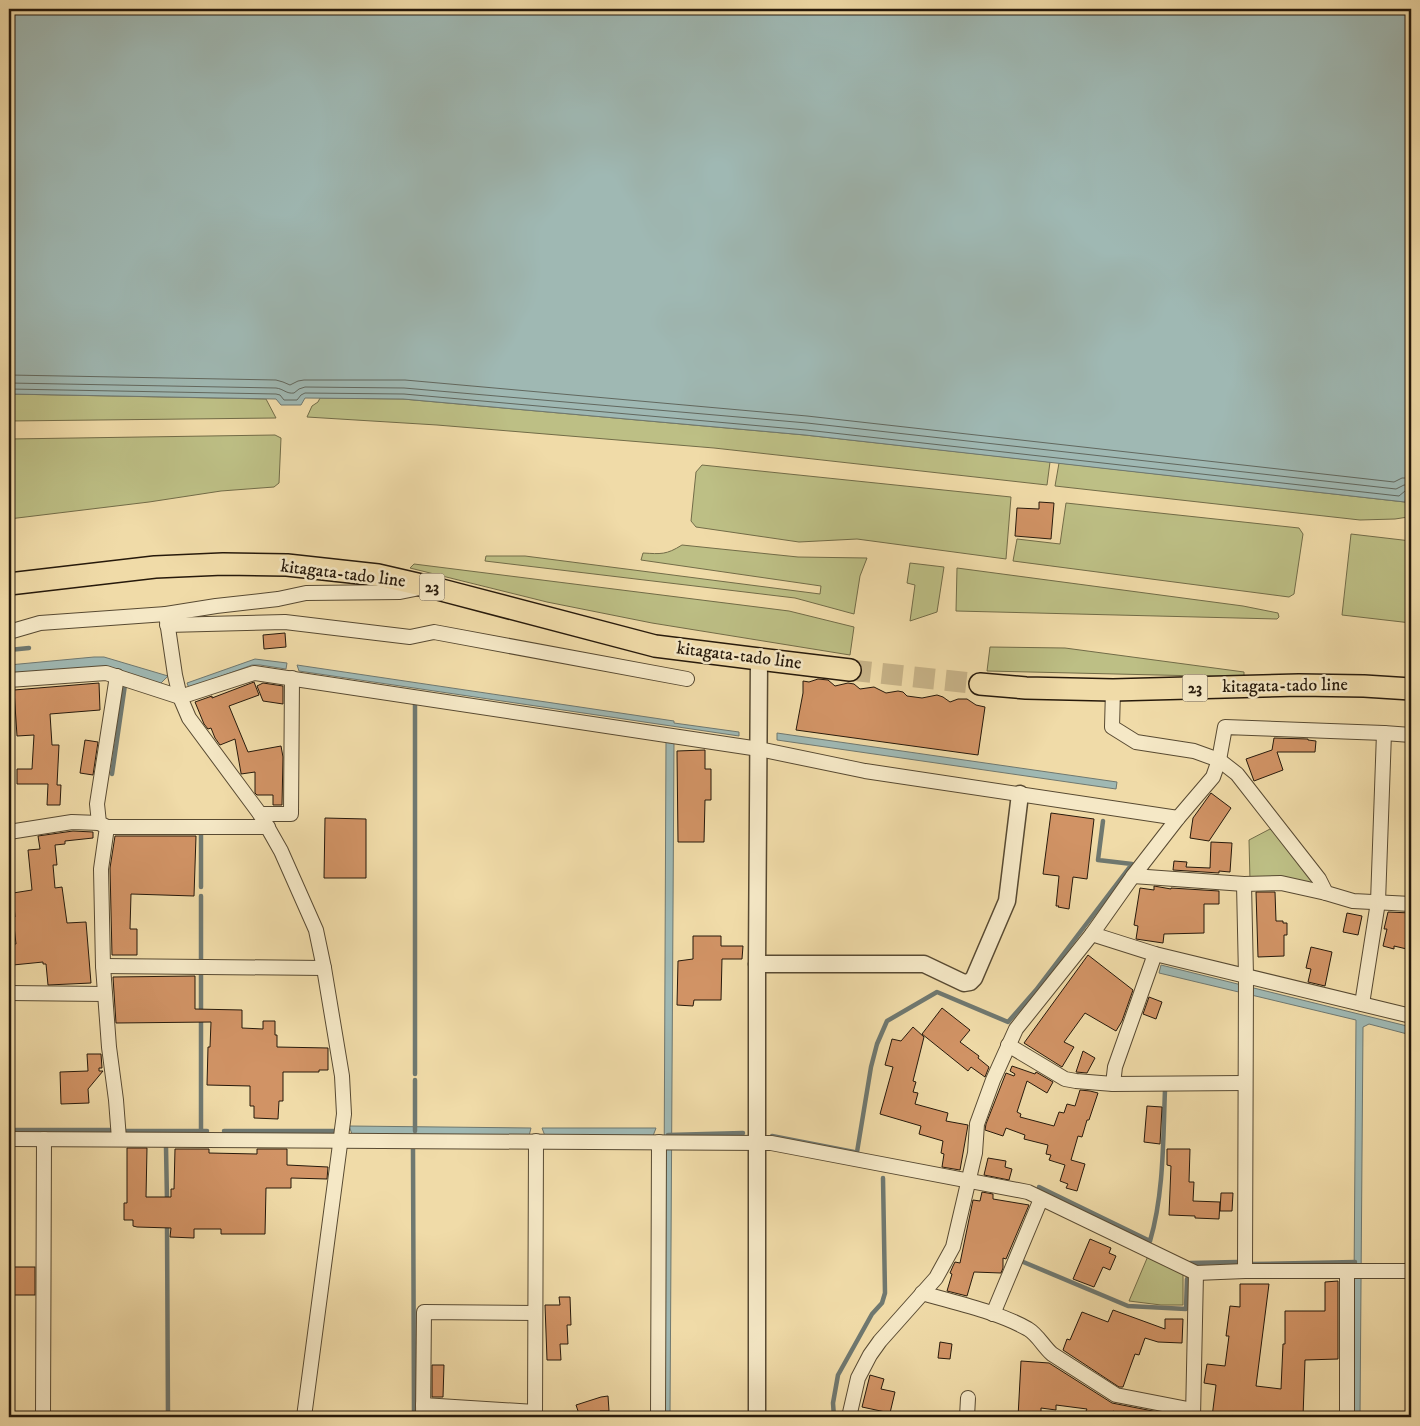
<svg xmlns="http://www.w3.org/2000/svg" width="1420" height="1426" viewBox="0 0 1420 1426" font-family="'IM FELL DW Pica',serif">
	<rect width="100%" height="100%" fill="#f0dba8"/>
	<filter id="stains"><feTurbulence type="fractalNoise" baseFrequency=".004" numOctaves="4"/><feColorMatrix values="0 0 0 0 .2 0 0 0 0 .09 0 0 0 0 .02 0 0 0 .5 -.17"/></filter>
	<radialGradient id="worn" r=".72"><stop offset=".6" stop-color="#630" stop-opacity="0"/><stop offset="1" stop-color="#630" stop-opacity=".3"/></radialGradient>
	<!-- green -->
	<g fill="#bdbf85" stroke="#726c48">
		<path d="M9,394L266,399L276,418L9,421Z"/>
		<path d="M320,398L403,399L805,435L1050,462L1047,485L714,448L437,425L307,417L312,406L318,402Z"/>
		<path d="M275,435L281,438L279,483L274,487L221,491L149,502L9,519V439Z"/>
		<path d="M1059,463L1405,502L1409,507L1408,517L1395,519L1360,520L1055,486Z"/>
		<path d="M702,465L1011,497L1006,559L857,539L799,542L696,527L691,521L696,472Z"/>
		<path d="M1066,503L1299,528L1303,534L1294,594L1289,597L1013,561L1017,539L1060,544Z"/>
		<path d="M1351,534L1411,541V623L1342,615Z"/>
		<path d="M682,545L798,557L867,558L860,576L854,614L795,598L485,561L486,556H525L820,594L821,586L641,560L643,553C661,554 666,555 682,545Z"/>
		<path d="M910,563L944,567L937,612L910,621L915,585L907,583Z"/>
		<path d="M414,564L789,611L854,627L850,655L652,623L547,602L410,568Z"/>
		<path d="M957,568L1243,606L1278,613L1279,617L1277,619L956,611Z"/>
		<path d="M990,647L1065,648L1244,672V677L987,671Z"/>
		<path d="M1270,829L1281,839L1316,884L1250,881L1249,840Z"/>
		<path d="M1148,1256L1183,1273V1305H1161L1129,1301Z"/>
	</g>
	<!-- water -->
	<g fill="#9fb8b3" stroke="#6f7870">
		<path d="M9,9H1411V496H1406L1405,502L805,435L403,399L305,398L301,405H281L276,399L9,394Z"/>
		<path d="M94,657H104L168,676L160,684L106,667L10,675L9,665Z"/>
		<path d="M255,659L287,663L286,669L260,665H252L189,688L187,683Z"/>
		<path d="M297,665L674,721V723L739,732V736L299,671Z"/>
		<path d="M777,733L1117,782L1116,789L777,740Z"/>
		<path d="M666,740L674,741L670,1417H663Z"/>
		<path d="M1161,965L1411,1027V1035L1369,1024L1363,1027L1360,1417H1353L1356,1020L1159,973Z"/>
		<path d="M349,1126L531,1128L529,1136L352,1134Z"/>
		<path d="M542,1128H656L653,1136H545Z"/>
	</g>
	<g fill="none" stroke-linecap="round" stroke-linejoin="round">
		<!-- shore -->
		<g stroke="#62685f" stroke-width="1">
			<path d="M9,375L276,380L283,382L290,385L298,381L304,380H405L807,416L1394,482L1402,478H1411"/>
			<path d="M9,383L276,388C284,389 286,394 294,393L299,389L305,387L404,388L807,423L1396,489L1404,485H1411"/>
			<path d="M9,389L276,394L280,395L284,400H297L301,395L305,393L404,394L806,430L1399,496L1405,491H1411"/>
		</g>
		<!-- stream -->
		<g stroke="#6f7870" stroke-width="4.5">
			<path d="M9,650L29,648"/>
			<path d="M112,774L125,685"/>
			<path d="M12,829L13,688"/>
			<path d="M201,834V887"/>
			<path d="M12,890V840"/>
			<path d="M201,962V896"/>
			<path d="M415,1074V702"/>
			<path d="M415,1080V1131"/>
			<path d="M9,1130H110"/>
			<path d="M125,1131H207"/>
			<path d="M201,1131V972"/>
			<path d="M224,1131H336"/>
			<path d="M668,1135L743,1133"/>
			<path d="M772,1136L854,1152"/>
			<path d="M166,1147L167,1201"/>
			<path d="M413,1149L414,1417"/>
			<path d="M857,1152L871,1067L877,1044L887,1021L937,992L1008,1022L1036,990L1132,864L1098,860L1103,821"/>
			<path d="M1039,1187L1150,1241C1164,1194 1163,1139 1165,1090"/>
			<path d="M167,1224L168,1417"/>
			<path d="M1021,1261L1128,1306L1186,1309L1187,1279"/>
			<path d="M1190,1263L1237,1262"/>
			<path d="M1253,1264L1355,1262"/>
			<path d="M834,1417L833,1403L838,1375L872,1314L882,1303L885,1293L883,1178"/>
		</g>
	</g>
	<!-- building -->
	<g fill="#d19365" stroke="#26190b">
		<path d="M1039,502L1054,503L1051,539L1015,536L1017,508L1039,509Z"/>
		<path d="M285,633L286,647L264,649L263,635Z"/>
		<path d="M818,679L828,680L835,686L848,683L854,684L860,689L874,687L886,693L898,691L903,692L907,696L922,698L937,695L943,697L950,702L958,699H967L976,705L985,707L978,755L796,730L803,693V681L809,682Z"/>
		<path d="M254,682L259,695L229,706L248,752L281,746L283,757L282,805H273V795H257L255,793V772L241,774V773L235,739L220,745L215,738L211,728L208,729L204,724L195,702L212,696V698Z"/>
		<path d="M99,683L100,710L50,714L52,745H59L57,785H61L60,805H47L48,784H17V769H32L34,735L17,736L14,690Z"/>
		<path d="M263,683L283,686V704L263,701L257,686Z"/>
		<path d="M1274,738L1308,739V740L1316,741L1315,752H1277L1283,770L1254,781L1246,759L1272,750Z"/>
		<path d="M85,740L98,742L93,775L80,773Z"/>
		<path d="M705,750V769H711V800H705L704,842H678L677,751Z"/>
		<path d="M1211,793L1231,808L1209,841L1190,838L1193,818Z"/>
		<path d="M1051,813L1094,819L1087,879L1073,877L1069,909L1058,907L1059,906H1056L1059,876L1043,874Z"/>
		<path d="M325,818L366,819V878H324Z"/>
		<path d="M73,831L93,832V838L65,841V844L55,845L57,865H53L55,888L62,887L67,923L86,922L91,983L48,985L46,964H43V962L13,965L11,944H16L13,917H15L13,893L32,890L28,850L40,849L38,836Z"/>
		<path d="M115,836H196L194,896L131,894L130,929H137V955H112L110,868Z"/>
		<path d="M1211,842L1232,843L1230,872L1219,871V873L1173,870L1174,861L1187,862L1186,867L1210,868Z"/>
		<path d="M1154,886L1171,889V888L1219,891V904H1204V933L1164,934L1163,943L1136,939L1138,926L1134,925L1140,888L1154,890Z"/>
		<path d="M1256,892H1275L1276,921H1283V923H1287V935H1284V956L1258,957Z"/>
		<path d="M1388,912L1411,913V950L1394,946V949L1383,946L1387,929H1384Z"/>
		<path d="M1347,913L1362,916L1358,935L1343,932Z"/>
		<path d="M693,936H721V946H743L742,959H722L721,1000H694L693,1006L677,1005L678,961L693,959Z"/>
		<path d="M1311,947L1332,952L1325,986L1308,982L1311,969L1306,968Z"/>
		<path d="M1088,955L1133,990L1122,1021L1116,1031L1085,1013L1064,1042L1074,1047L1062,1067L1024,1043Z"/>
		<path d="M195,976V1009L242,1010V1028L263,1029V1021H275V1035H277V1047L328,1048V1070H319V1072H283V1101H279L278,1119L254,1118V1106H250V1086L207,1085L208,1047H210L211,1022L116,1023L113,977Z"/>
		<path d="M1149,997L1162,1002L1156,1019L1143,1014Z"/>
		<path d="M942,1008L970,1030L960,1042L979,1056L978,1058L989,1067L985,1077L971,1067L968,1071L922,1034Z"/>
		<path d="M913,1027L924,1037L913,1081L916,1082L913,1092L918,1093L915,1104L948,1113L946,1121L968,1125L960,1170L942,1167L944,1154L941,1153L943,1141L919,1134L921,1126L880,1114L893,1067L885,1065L892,1039L901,1041Z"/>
		<path d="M1083,1051L1095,1058L1087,1073L1076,1072Z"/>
		<path d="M87,1054H101L102,1068H99V1071H103L88,1089L89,1103L61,1104L60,1072L88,1071Z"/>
		<path d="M1012,1066L1035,1074L1036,1072L1053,1082L1047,1093L1027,1081L1017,1112L1021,1114L1020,1117L1054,1126L1059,1112L1064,1113L1067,1104L1075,1106L1080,1090L1090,1091L1098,1093L1089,1120H1087L1082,1137L1078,1136L1071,1160L1085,1164L1077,1191L1066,1188L1068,1184L1060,1181L1065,1165L1049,1160L1051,1155L1046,1154L1048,1145L1024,1139L1025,1135L1006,1128L1003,1136L985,1130L986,1124L1006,1073L1014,1076L1015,1074L1010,1071Z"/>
		<path d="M1147,1106L1162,1107L1160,1144L1144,1142Z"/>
		<path d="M127,1148H147L146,1197H171V1189H174L175,1149H209V1153L257,1154V1149H287V1165L328,1167L327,1179L291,1178V1188H266L265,1234H221V1229H194V1238L170,1237L171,1228L137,1227L133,1226V1220H124V1203H127Z"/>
		<path d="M1167,1149H1190L1189,1182H1194L1193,1201L1220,1202L1219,1219L1195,1218V1216L1169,1215L1171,1166L1167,1165Z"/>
		<path d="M988,1158L1006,1161L1005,1167L1012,1169L1009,1180L984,1175Z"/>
		<path d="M982,1192L993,1194V1199L1029,1205L1006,1259L1003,1258V1268L1001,1273L974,1272L967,1296L947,1291L952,1274L950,1273L953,1266L955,1262L960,1263L973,1200L980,1201Z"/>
		<path d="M1221,1193H1233L1232,1211H1220Z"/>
		<path d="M1090,1239L1111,1248L1109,1253L1116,1256L1110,1270L1103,1267L1094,1287L1073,1279Z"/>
		<rect x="9" y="1267" width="26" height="28"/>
		<path d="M1338,1281V1359L1305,1360L1303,1417H1212L1216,1385L1204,1383L1207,1364L1225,1366L1229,1336H1226L1230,1306L1240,1307V1284H1269L1256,1386L1281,1389L1283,1344H1285V1311H1325V1282Z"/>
		<path d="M559,1297H570L571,1325H567L568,1344H560L561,1360H547L545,1305H560Z"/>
		<path d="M1113,1310L1165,1329V1319H1183L1182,1343L1158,1342L1145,1338L1139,1355L1135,1354L1123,1387H1119L1063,1350L1067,1339L1070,1340L1082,1312L1108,1322Z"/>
		<path d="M940,1342L952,1344L950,1359L938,1358Z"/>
		<path d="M1021,1361L1049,1363L1112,1403L1173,1415L1172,1417H1137L1124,1414L1123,1416L1113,1411L1110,1417H1083L1087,1409L1056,1405V1410L1041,1408V1417H1018Z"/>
		<path d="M432,1365H444L443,1397H432Z"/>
		<path d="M870,1375L884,1379L881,1389L895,1392L890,1413L862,1407Z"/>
		<path d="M608,1396L609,1411H600L601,1415L595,1417H580L576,1405L601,1397Z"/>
	</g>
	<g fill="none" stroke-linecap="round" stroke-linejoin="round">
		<!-- primary-tunnel -->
		<path stroke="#c8b489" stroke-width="21" stroke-dasharray="21 11" stroke-linecap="butt" d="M850,670L980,684"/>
		<!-- minor casing -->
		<g stroke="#584a32" stroke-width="16">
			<g id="minor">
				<path d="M167,625L285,622L410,637L434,632L687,679"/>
				<path d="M9,632L40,623L166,614"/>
				<path d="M117,676L97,804L99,823L107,827L101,869L103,966L109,1047L116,1100L119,1139"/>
				<path d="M9,680L106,673L180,697L254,673L759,749L865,771L1178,818"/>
				<path d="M1113,690L1112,727L1136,742L1194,751L1219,760L1237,774L1319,879L1326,893L1353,901L1411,904"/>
				<path d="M260,814H291L292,678"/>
				<path d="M107,827H268"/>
				<path d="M9,832L72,822L99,823"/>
				<path d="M1133,876L1244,884L1281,883L1326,893"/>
				<path d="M1244,884L1246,976L1245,1271"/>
				<path d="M1092,934L1155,954L1411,1016"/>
				<path d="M103,966L324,968"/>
				<path d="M9,993L105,994"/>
				<path d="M1362,1004L1378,902L1384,733"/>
				<path d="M1008,1045L1065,1079L1076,1081L1113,1084L1245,1083"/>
				<path d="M1113,1084L1115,1067L1155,954"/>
				<path d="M9,1139L771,1143L1028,1192L1196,1273L1245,1271H1411"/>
				<path d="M1347,1271V1417"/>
				<path d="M922,1293C956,1303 998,1312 1028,1329C1038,1335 1043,1346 1052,1354L1116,1395L1193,1410"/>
				<path d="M993,1314L1041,1199"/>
				<path d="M423,1405L535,1412"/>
				<path d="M43,1417L44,1139"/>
				<path d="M304,1417L344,1114L342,1076L324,968L316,930L281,851L260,814L189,718L180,697L175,675L166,614L216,606L278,599L306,593L400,592L420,588"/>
				<path d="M423,1417L424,1312L535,1313"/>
				<path d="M535,1417L536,1141"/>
				<path d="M658,1417L659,1142"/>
				<path d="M849,1417L858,1378L870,1355L880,1341L936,1278L953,1247L975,1153L977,1124L993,1080L1016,1029L1092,934L1133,876L1178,818L1213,777L1219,760L1225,727L1384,733L1411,735"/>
				<path d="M967,1417L968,1398"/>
				<path d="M1193,1417L1196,1273"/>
			</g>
		</g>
		<!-- tertiary casing -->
		<g stroke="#584a32" stroke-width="19">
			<g id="tertiary">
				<path d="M757,964H924L964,983L970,982L974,978L1007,901L1020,794"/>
				<path d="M757,1417V964L759,659"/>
			</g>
		</g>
		<!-- primary casing -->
		<g stroke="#26190b" stroke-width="24">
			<g id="primary">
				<path d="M9,584L155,567L223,564L287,565L378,575L430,587L655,646L759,659L850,670"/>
				<path d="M980,684L1026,688L1113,690L1299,685L1364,686L1411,689"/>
			</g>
		</g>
		<!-- minor -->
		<use href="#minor" stroke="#f5e8c6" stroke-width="14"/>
		<!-- tertiary -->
		<use href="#tertiary" stroke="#f5e8c6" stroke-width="16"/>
		<!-- primary -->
		<use href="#primary" stroke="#f0dba8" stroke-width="21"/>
	</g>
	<g text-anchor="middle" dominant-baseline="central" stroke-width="5" stroke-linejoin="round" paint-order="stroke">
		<!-- shield labels -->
		<g fill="#f5e8c6" stroke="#645743" stroke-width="1">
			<rect x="419.5" y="573.5" width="25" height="27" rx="4"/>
			<rect x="1182.5" y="674.5" width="25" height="27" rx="4"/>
		</g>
		<g font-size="16" font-weight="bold" fill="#26190b">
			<text x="432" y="587">23</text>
			<text x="1195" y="688">23</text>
		</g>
		<!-- street labels -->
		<g font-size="18" fill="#26190b" stroke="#f5e8c6">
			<text transform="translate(343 574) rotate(7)">kitagata-tado line</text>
			<text transform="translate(739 656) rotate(7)">kitagata-tado line</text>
			<text transform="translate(1285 686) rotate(-1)">kitagata-tado line</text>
		</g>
	</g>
	<!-- margin -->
	<rect width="1420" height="1426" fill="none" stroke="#f0dba8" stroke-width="30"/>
	<rect x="10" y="10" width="1400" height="1406" fill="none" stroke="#26190b" stroke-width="2.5"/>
	<rect x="15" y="15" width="1390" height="1396" fill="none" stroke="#26190b"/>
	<rect width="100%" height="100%" filter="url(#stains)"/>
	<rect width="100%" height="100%" fill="url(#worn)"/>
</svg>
